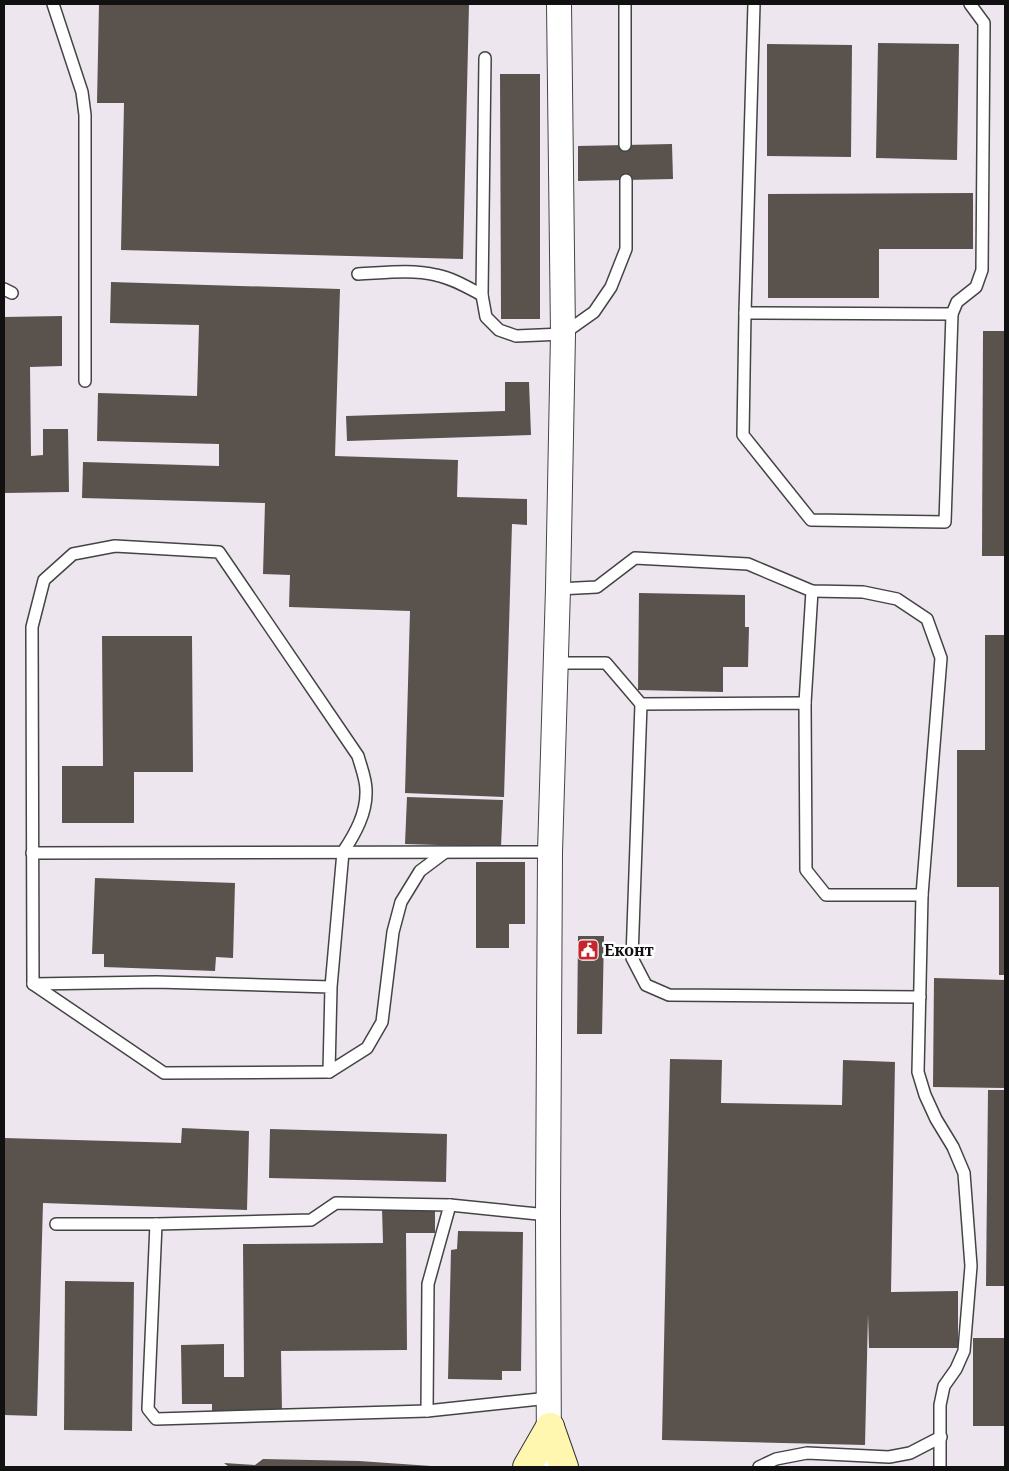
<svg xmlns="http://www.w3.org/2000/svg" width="1009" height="1471" viewBox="0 0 1009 1471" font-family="'Noto Serif',serif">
	<rect width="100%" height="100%" fill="#fffdf5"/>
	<!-- industrial -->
	<rect fill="#eee6ef" x="4" y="4" width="1001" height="1463"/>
	<!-- building -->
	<g fill="#5a524d">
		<path d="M99,4H469L463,259L121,250L124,103H97Z"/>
		<path d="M878,43L959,44L957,160L876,158Z"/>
		<path d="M767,44L852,45L851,157L767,156Z"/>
		<path d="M500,74H540V319H501Z"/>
		<path d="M672,144L673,179L578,181V146Z"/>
		<path d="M973,193V249H879V298H768V194Z"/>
		<path d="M111,282L340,289L335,456L458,460L457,497L527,499V525L512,524L504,797L405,793L410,611L289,607L290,575L263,574L265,503L82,498L83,462L219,466V444L97,441L98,393L197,396L199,325L110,323Z"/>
		<path d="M62,316V366L30,367L31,456L43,455V429H68L69,492L4,493V317Z"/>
		<path d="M983,331H1005V556H982Z"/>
		<path d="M505,382H529L531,435L347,441L346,416L505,411Z"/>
		<path d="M639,593L745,595V627H749L748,667H723V692L638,690Z"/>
		<path d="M985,635H1005V975H999V887H957V750H985Z"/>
		<path d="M102,636H192L193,772H134V823H62V766H103Z"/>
		<path d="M407,797L503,800L501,847L405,844Z"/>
		<path d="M476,862H525V924H509V948H476Z"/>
		<path d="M95,878L235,883L233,958L216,957L215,971L104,967V954H92Z"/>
		<path d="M578,936H604L602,1034H577Z"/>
		<path d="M934,978L1005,980V1088L933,1087Z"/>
		<path d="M670,1059L722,1060L721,1103L842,1105L843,1060L895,1062L891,1292L958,1291V1348H869L868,1314L865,1445L662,1440Z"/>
		<path d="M988,1090H1005V1286H986Z"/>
		<path d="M182,1128L249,1131L247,1210L43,1203L37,1416L4,1415V1138L181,1143Z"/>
		<path d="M270,1129L447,1134L446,1182L269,1178Z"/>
		<path d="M435,1207V1233H406L407,1350L281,1351L282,1413H212V1404H182L181,1345L224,1344V1377H244L243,1244L383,1243L382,1208Z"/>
		<path d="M458,1231L523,1232L521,1371H502V1380L448,1379L451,1250L457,1249Z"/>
		<path d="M65,1281L134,1282L132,1431L64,1430Z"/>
		<rect x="973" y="1338" width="32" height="88"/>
		<path d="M263,1459L359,1461L431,1466V1467H229L224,1463L255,1465Z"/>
	</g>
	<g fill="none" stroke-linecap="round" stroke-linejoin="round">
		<!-- service casing -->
		<g stroke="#444" stroke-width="14">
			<g id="service">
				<path d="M53,4L82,92L85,115V381"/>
				<path d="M625,4V145"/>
				<path d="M754,4L745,313L952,314"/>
				<path d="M485,58L482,295L486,317L499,330L516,336L563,334L594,312L611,287L626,249V180"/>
				<path d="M358,274C383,273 411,269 436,275C452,278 467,287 482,295"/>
				<path d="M4,289L12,293"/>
				<path d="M745,313L743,435L811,520L945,522L952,314L957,302L976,287L982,270L984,23L970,4"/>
				<path d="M558,589L597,587L635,558L748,564L812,591L863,592L897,599L927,619L941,658L922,895L918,1072L925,1095L936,1119L953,1147L964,1173L971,1266L964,1351L956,1369L944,1386L940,1405V1467"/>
				<path d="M556,663H606L641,704L805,703L806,870L826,895H922"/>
				<path d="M805,703L812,591"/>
				<path d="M641,704L632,958L646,985L669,995L920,997"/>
				<path d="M32,853L550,852"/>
				<path d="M33,984L164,1073L329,1072"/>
				<path d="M331,987L343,852C355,834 367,813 366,790C366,779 361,767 358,756L219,552L115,546L73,554L44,580L32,627L33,984L156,982L331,987L329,1072L367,1048L382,1022L393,932L401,902L420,871L444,853"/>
				<path d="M450,1205L548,1215"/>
				<path d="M56,1224H156L311,1220L336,1203L450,1205L428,1284L427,1411"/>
				<path d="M156,1224L148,1409L156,1419L427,1411L549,1398"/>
				<path d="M759,1467L776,1459L807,1453L889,1457L910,1453L941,1437"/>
			</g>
		</g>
		<!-- minor casing -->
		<g stroke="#444" stroke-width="26">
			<path id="minor" d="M549,1467L548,1215L550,852L558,589L563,334L559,4"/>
		</g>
		<!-- secondary casing -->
		<g stroke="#333" stroke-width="30">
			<g id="secondary">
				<path d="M550,1427L564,1467"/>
				<path d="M527,1467L550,1427"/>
			</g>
		</g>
		<!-- service -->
		<use href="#service" stroke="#fff" stroke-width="11"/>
		<!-- minor -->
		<use href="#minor" stroke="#fff" stroke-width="24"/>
		<!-- secondary -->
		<use href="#secondary" stroke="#fff6b0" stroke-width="28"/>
	</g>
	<!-- icons -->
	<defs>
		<g id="civic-square" transform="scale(1.125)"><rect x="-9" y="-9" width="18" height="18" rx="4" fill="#c4262e" stroke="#fff"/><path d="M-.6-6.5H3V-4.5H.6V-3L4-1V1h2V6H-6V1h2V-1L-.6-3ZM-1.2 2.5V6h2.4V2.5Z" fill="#fff"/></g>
	</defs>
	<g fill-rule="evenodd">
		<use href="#civic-square" x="588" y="950"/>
	</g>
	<g text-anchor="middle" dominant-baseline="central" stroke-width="5" stroke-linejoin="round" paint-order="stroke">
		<!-- poi labels -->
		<g font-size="16" font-weight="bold" fill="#111" stroke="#fff" text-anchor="start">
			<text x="604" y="950">Еконт</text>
		</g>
	</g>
	<!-- border -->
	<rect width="1009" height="1471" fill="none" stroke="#111111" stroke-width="10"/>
</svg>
